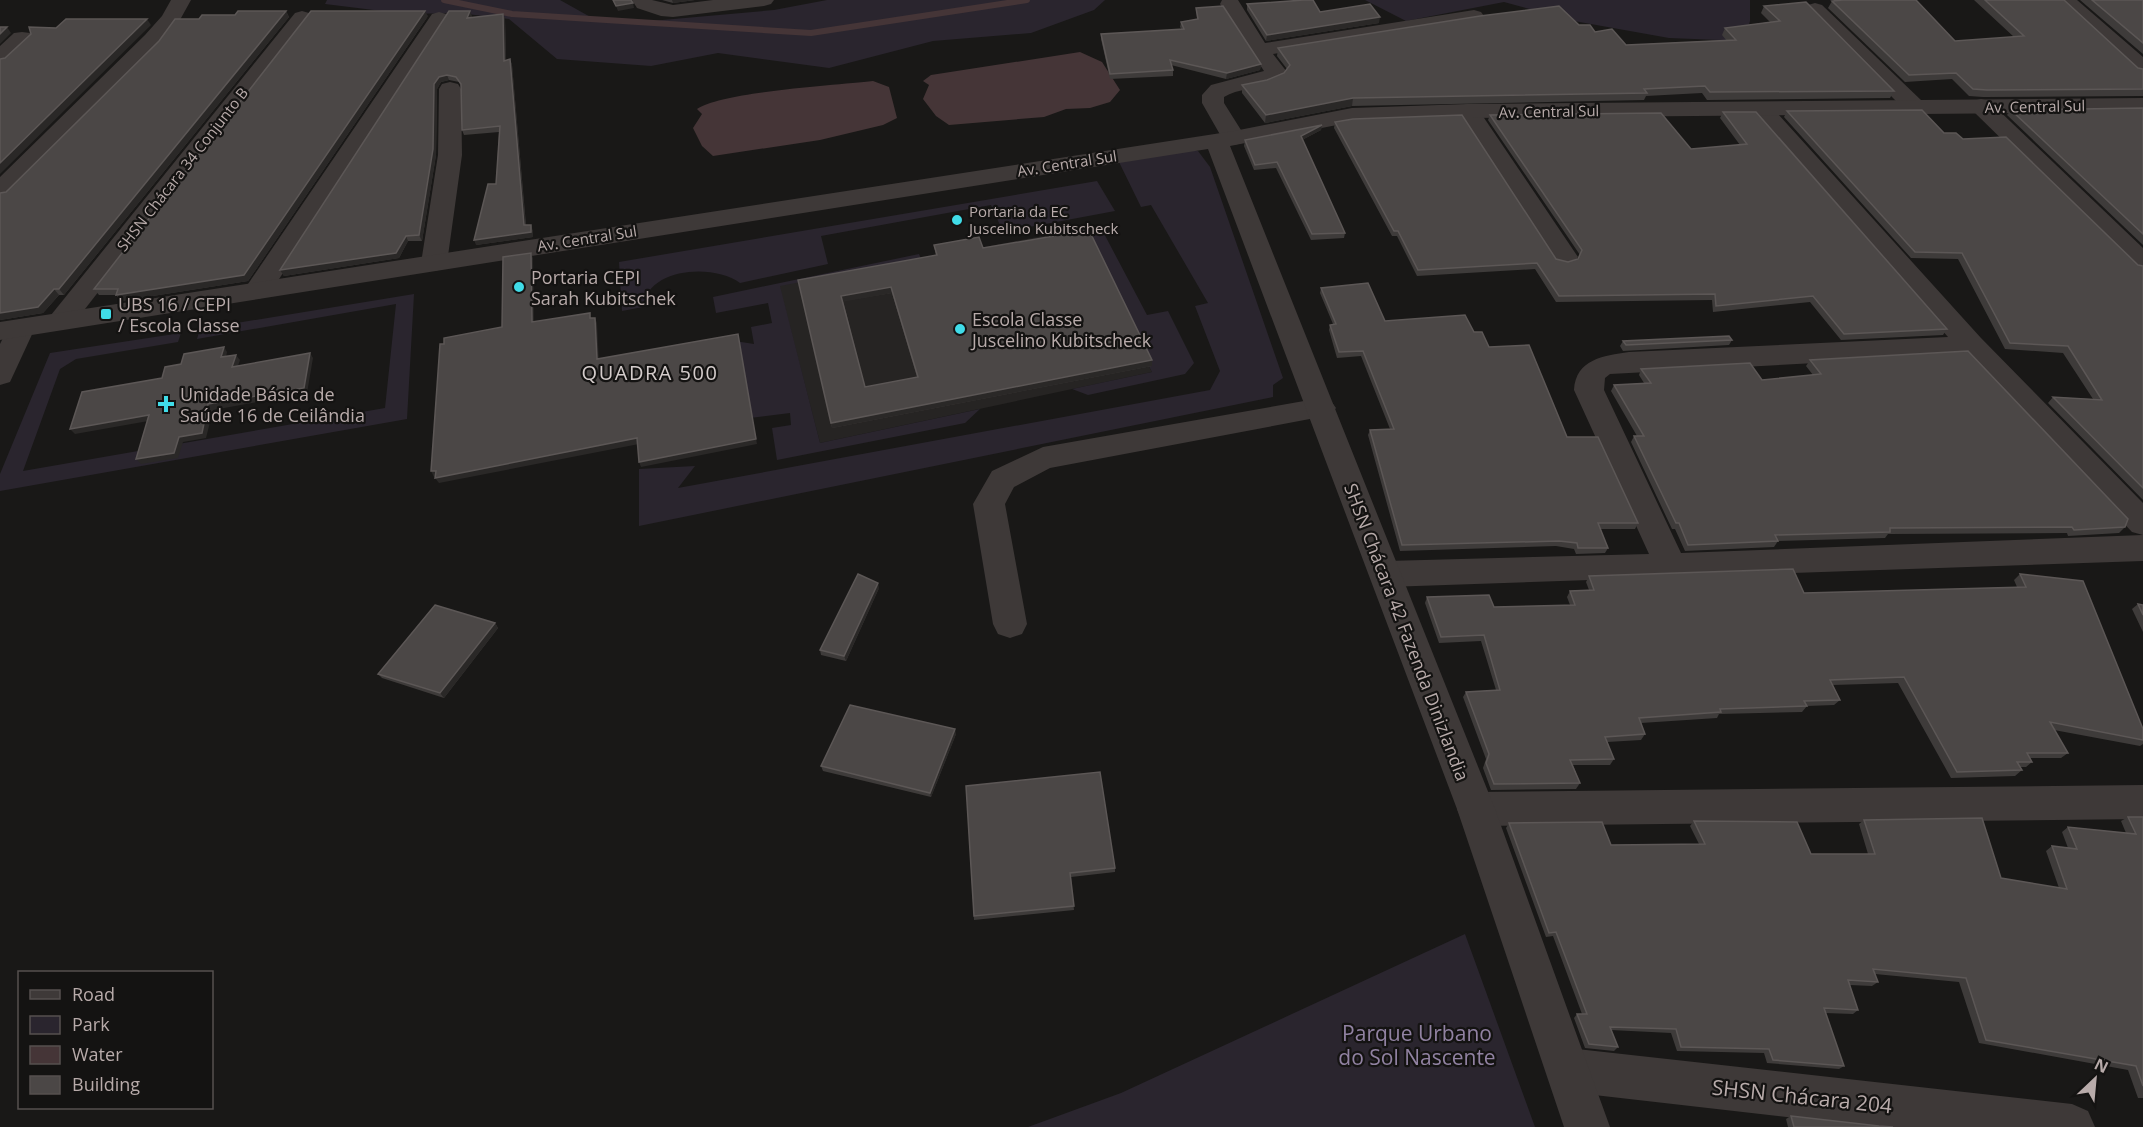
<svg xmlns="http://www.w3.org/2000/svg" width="2143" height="1127" viewBox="0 0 2143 1127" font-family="'Open Sans',sans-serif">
	<rect width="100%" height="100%" fill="#191817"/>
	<!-- built -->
	<path fill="#262423" d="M1076,230L1152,372L820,443L779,285Z"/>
	<!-- green -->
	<g fill="#2a252e">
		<path d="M327,0H560L594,19L651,21L774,10L827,0H1105L1094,10L1031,33L933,41L829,68L718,53L651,66L557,59L509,19L458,13L406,14L325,4Z"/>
		<path d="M1365,0H1750V21L1744,41L1669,38L1574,21L1504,2L1406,21Z"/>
		<path d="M1181,150L1198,151L1210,167L1283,378L1273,385V397L639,526V469L695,466L678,488L1210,390L1220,371L1195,306L1208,303L1151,205L1141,207L1119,162Z"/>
		<path d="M1097,181L1115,211L1003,232L991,205L821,236L828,264L740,283C713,263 647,268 643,307L622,311L619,262Z"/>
		<path d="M1100,226L1147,315L1168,311L1194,363L1185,374L1088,395L1072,389L1152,372L1076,230Z"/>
		<path d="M919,254L921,259L780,286L820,443L980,409L965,423L777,460L772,428L791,425L790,413L750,418L735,341L754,344L751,327L772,323L768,303L716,313L713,297Z"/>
		<path d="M414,294L407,419L0,491V474L50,353L181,333L178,342L76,359L60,369L23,471L385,408L396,304L197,339L200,329Z"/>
		<path d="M1465,934L1535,1127H1028L1121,1093Z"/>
	</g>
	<!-- water -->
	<g fill="#453537">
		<path d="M1080,52L1102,62L1120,90L1110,102L1090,108L1066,109L1044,117L949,125L936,116L923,99L929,85L923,81L931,75Z"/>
		<path d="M873,81L889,87L897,118L883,125L820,140L713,156L702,146L693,128L702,114L697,109C721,92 837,85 873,81Z"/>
	</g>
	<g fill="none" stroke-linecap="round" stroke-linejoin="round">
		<!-- stream -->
		<path stroke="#453537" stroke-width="6" d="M444,0L512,14L811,33L1027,0"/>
		<!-- minor -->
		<g fill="#3e3938" fill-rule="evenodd">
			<path d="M632,0H652L673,5L713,0H774L771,4L764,6L673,17L661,16L637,8Z"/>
			<path d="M1222,0H1238L1265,43L1474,10L1481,12L1484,16L1481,20L1474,22L1273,54L1287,72C1273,92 1243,85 1224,97V103L1246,138L1242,143L1234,145L1226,143L1222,138L1202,103V95L1211,85L1264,71L1220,4Z"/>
			<path d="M2055,0H2077L2143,57V75L2135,73Z"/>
			<path d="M1815,3L1822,5L1923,102L1926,107L1923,112L1915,114L1907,112L1808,13L1805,9L1808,5Z"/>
			<path d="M302,11L309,13L312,17L309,21L71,327L61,330L51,327L47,321L51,315L295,13Z"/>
			<path d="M439,12L446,14L449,18L268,296L258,299L248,296L245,290L248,284L432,14Z"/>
			<path d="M22,32L30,33L33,38L8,62L0,64V46L14,33Z"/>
			<path d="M450,82L458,84L461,89L462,155L447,263L443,269L434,271L425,269L421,263L438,155L439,89L442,84Z"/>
			<path d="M1981,99L1989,101L2143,248V271L2134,269L1973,111L1970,106L1973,101Z"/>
			<path d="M1761,102L1769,104L1981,338L2143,503V535L2132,532L1964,355L1610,374L1605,378L1604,390L1681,553L2143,535V561L1387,587L1375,583L1370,574L1375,565L1387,561L1649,554L1574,390C1576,359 1603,356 1629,352L1948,337L1753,114L1750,109L1753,104Z"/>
			<path d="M1468,104L1476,106L1578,257L1574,263L1565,265L1556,263L1552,257L1457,111L1460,106Z"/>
			<path d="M21,319L31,322L35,328L10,382L0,385V344L11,322Z"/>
			<path d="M1321,398L1331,401L1336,408L1331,415L1050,468L1014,487L1005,504L1027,624L1022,634L1010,638L998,634L993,624L973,504L992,471L1043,447Z"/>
			<path d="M2143,785V819L1476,826L1462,821L1457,809L1462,797L1476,792Z"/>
			<path d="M1568,1048L2072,1104L2088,1111L2095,1127H1873L1568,1092L1552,1086L1546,1070L1552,1054Z"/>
		</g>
		<!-- tertiary -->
		<g fill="#3e3938" fill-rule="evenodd">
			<path d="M171,0H191L181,18L161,45L9,196L0,198V177L145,35L162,16Z"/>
			<path d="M2143,98V112L1468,118L1352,122L1230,146L1495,809L1610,1127H1564L1457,809L1208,149L0,340V322L1234,131L1352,108L1468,104Z"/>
		</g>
	</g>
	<!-- wall -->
	<g fill="#3e3b3a" fill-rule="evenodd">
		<path d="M662,0H695L673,3Z"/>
		<path d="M1974,0H2064L2138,68L2143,69V96L1983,97L1969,96L1952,79L1905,82L1828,8L1832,1L1955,41L2014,37Z"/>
		<path d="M2080,0H2143V54Z"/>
		<path d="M1247,4L1320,12L1379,23L1266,41L1247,10Z"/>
		<path d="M1764,6L1894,91L1890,98L1707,100L1702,93L1646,96L1644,100L1352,106L1265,123L1242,93V85L1267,80L1284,73L1287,69L1277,56L1278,48L1579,25L1626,45L1726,40L1722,35L1725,28L1770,22L1761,13Z"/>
		<path d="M1196,8L1261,64L1260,70L1226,79L1171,65L1173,70V76L1110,79L1101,39V34L1182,30L1180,27L1181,22L1197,19Z"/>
		<path d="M286,11L289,17L64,295H59L43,313L0,320V193L6,192L199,19L235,15Z"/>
		<path d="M503,14L505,19L506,61L510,59L512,65L526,225L533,231V237L476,245L496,184L499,132L464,135L462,130L461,86L459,82L449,80L441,82L437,89L436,155L422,241H408L399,258L284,276L280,270L472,16V18Z"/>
		<path d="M428,16L248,281L121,301L116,295H99L94,289Z"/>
		<path d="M2143,108V245L2007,115L2011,110Z"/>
		<path d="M1787,111L1944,133L1963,139L2138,265L2143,266V500L2048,403L2053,397L2093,399L2063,353L2005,349L1958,259L1911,258L1784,117Z"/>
		<path d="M1723,112L1947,329L1943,335L1841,340L1810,302L1713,312L1712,300L1556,302L1535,269L1417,276L1397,236H1392L1334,128L1335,122L1556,259L1568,262L1578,259L1580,255L1488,120L1490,115L1691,149L1740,145L1720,118Z"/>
		<path d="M1322,125L1321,130L1302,140L1345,233L1344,238L1311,240L1276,168L1254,170L1244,146L1245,140Z"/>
		<path d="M934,245L983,248L1152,366L832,428L798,280L936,256ZM892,293L917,377L865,387L843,301Z"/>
		<path d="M1321,288L1385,321L1474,332L1489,347L1567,437L1638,523L1635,529H1600L1608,548L1605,553L1576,554L1574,549L1556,546L1400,551L1368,435L1370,430L1390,429L1361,356L1337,358L1329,330L1330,325L1333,324L1320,293Z"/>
		<path d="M1732,340L1729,345L1623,351L1620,346L1623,341Z"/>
		<path d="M1810,360L2125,527L2119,533L2068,536L2067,533L1888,534L1885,538L1778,541L1774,547L1685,551L1675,529H1672L1631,442L1634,436H1637L1611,391L1614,385L1644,383L1639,375L1641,369L1762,380L1813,375L1806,366Z"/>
		<path d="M2020,574L2143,729V744L2140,746L2054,730L2068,753L2061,758H2030L2032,762L2026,767H2020L2022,770L2015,776L1951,778L1898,683L1833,685L1840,700L1834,705L1807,706L1802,712L1719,714L1717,718L1641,723L1645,734L1641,740L1607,742L1614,759L1610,765H1573L1580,783L1576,789L1491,790L1483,768L1486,759L1463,697L1466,692L1496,690L1481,641L1439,643L1425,603L1427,597L1494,607L1570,605L1567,597L1570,591L1589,590L1586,582L1589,576L1804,593L2017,587L2014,580Z"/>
		<path d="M879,588L846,661L821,655L820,650Z"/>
		<path d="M2138,604L2143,605V632L2132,609Z"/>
		<path d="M495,623L498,628L444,698L382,678L378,674Z"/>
		<path d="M956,734L931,797L823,771L821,766Z"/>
		<path d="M966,786L1115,868V872L1071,877L1074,910L974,920Z"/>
		<path d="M2128,817H2143V1098H2138L2128,1070L1979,1043L1959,982L1875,974L1878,982L1872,986L1850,985L1858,1010L1853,1014L1825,1013L1844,1066L1839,1069L1767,1063L1764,1053L1677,1051L1671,1033L1611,1030L1618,1047L1614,1051L1585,1048L1574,1018L1577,1014H1582L1553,936L1546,937L1506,828L1509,823L1611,845L1699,844L1690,826L1694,821L1811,854H1868L1859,824L1864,820L2001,878L2059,888L2046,851L2052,846L2068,848L2062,832L2068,827L2126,833L2121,821Z"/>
		<path d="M1791,1116L1879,1126L1893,1127H1788L1786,1119Z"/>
	</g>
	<!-- shaded-wall -->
	<g fill="#2a2827">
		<path d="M672,0H695L673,3Z"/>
		<path d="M633,3L634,8L618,11L616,6Z"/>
		<path d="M286,11L289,17L64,295L59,289Z"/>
		<path d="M425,11L428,16L248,281L121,301L116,295Z"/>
		<path d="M470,11L472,16L469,24L467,18Z"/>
		<path d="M503,14L505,19L506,67L504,61Z"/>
		<path d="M1380,17L1379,23L1266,41L1267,35Z"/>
		<path d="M147,19L151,25L0,174V163Z"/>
		<path d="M7,27L11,33L0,44V34Z"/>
		<path d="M510,59L512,65L526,230L524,225Z"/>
		<path d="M1261,64L1260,70L1226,79L1227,73Z"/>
		<path d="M447,75L449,80L441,82L437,89L436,155L422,241L419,235L434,84L439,77Z"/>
		<path d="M1353,98L1352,106L1265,123L1266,115Z"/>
		<path d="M1322,125L1321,130L1300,141L1301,136Z"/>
		<path d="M531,225L533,231V237L476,245L474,240Z"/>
		<path d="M406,236L408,241L399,258L284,276L280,270Z"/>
		<path d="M531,253L533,258L534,327L532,322Z"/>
		<path d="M891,287L892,293L842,302L841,296Z"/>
		<path d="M54,289L59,295L43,313L0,320V313Z"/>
		<path d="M595,318L597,323L599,364L597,359Z"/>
		<path d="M738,334L757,444L641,467L639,462Z"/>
		<path d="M224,347L227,352L225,363L221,357Z"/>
		<path d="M310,353L313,358L307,393L213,410L206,438L183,442L178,458L141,464L136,459L208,404Z"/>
		<path d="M236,355L240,360L236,372L232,367Z"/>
		<path d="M1152,360V366L832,428L831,423Z"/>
		<path d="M149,415L154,420L75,434L70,429Z"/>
		<path d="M637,438L639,444L439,483L435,478Z"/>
		<path d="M431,471H436L439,476L434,477Z"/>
		<path d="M878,583L879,588L846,661L844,656Z"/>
		<path d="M495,623L498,628L444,698L440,693Z"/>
		<path d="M955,729L956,734L931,797L930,793Z"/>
	</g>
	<!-- building -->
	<g fill="#4b4746" stroke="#5c5756" stroke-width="1.5" fill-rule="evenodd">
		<path d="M613,0H631L633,3L616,6Z"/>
		<path d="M1304,0H1313L1320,12L1370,4L1380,17L1267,35L1247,4Z"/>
		<path d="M1843,0H1916L1955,41L2024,36L1985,0H2064L2138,68L2143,69V89L1987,90L1973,89L1956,73L1909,75L1832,1Z"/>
		<path d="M2092,0H2143V43Z"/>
		<path d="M1806,2L1894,91L1710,92L1705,86L1644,89L1647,93L1353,98L1266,115L1242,85L1267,80L1284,73L1290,65L1278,48L1480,16L1559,6L1579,25H1590L1595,32L1612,29L1626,45L1736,40L1725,28L1780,21L1764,6Z"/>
		<path d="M1223,6L1261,64L1227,73L1170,60L1173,70L1110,74L1101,34L1184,29L1181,22L1198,19L1196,8Z"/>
		<path d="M238,11H286L59,289H54L38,307L0,313V193L6,192L159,41L175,19H199L202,15H235Z"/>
		<path d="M311,11H425L244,275L116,295L118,289H94Z"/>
		<path d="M449,11H470L467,18L503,14L504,61L510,59L524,225H531V232L474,240L488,184H496L500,126L462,130L461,84L456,77L447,75L439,77L434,84L433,149L419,235L406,236L396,253L280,270Z"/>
		<path d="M66,19H147L0,163V59L5,58L31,34L29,27L56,28Z"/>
		<path d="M0,27H7L0,34Z"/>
		<path d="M2143,108V234L2011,110Z"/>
		<path d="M1922,110L1944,133H1956L1963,139L2006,137L2138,265L2143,266V488L2053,397L2102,400L2068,346L2010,343L1962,253L1915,252L1787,111Z"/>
		<path d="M1723,112H1756L1947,329L1844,334L1813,296L1716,306L1715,294L1559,296L1537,263L1418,270L1398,231H1394L1335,122L1353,119L1462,115L1556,259L1568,262L1578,259L1582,250L1490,115L1661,113L1691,149L1747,144Z"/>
		<path d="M1322,125L1301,136L1345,233L1312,234L1277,162L1255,165L1245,140Z"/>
		<path d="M1089,230L1152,360L831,423L798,280L937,255L934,245L979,237L983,248ZM891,287L918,377L865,387L841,296Z"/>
		<path d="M531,253L532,322L590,313V318H595L597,359L738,334L756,439L639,462L637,438L435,478L436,471H431L440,344H444V338L502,327L503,257Z"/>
		<path d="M1368,283L1385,321L1465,315L1474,332H1482L1489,347L1529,345L1567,437H1598L1638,523H1598L1608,548H1578L1577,543L1559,541L1402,545L1370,430L1394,429L1363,351L1339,352L1330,325L1336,324L1321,288Z"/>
		<path d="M1729,336L1732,340L1626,345L1623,341Z"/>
		<path d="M224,347L221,357L236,355L232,367L310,353L304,388L208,404L202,433L179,437L174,453L136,459L149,415L70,429L82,392L162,378L165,367L181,364L184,354Z"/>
		<path d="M1968,351L2128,519L2125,527L2074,530L2072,527L1890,528V532L1775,535L1778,541L1688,545L1679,523H1676L1634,436H1644L1614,385L1651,383L1641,369L1750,363L1762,380L1821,374L1810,360Z"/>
		<path d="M1793,569L1804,593L2026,587L2020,574L2083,581L2143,729V740L2050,722L2068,753H2027L2032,762H2017L2022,770L1957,772L1904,677L1830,680L1840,700L1804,701L1807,706L1720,709L1721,712L1639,718L1645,734L1605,737L1614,759L1570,760L1580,783L1494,784L1486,763L1489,754L1466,692L1500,690L1484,635L1441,637L1427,597L1489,595L1494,607L1575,605L1570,591L1594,590L1589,576Z"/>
		<path d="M858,574L878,583L844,656L820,650Z"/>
		<path d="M2138,604L2143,605V615Z"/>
		<path d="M435,605L495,623L440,693L378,674Z"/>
		<path d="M850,705L955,729L930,793L821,766Z"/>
		<path d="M1100,772L1115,868L1070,873L1074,906L974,916L966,786Z"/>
		<path d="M2128,817H2143V1086L2136,1066L1986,1040L1966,978L1873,969L1878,982L1848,980L1858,1010L1824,1008L1844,1066L1773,1060L1769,1049L1681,1047L1676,1029L1610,1027L1618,1047L1589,1044L1577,1014H1587L1556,932L1549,933L1509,823L1602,822L1611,845L1705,844L1694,821L1797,822L1811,854H1875L1864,820L1982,818L2001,878L2067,889L2052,846L2077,849L2068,827L2136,834Z"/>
		<path d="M1791,1116L1879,1126L1893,1127H1794Z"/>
	</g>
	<!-- markers -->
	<g fill="#40dce8" stroke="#141312" stroke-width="2">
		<circle cx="957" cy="220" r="6"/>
		<circle cx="519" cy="287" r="6"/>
		<rect x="100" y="308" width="12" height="12" rx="3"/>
		<circle cx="960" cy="329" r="6"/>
		<path d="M163 395h6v6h6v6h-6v6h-6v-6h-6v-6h6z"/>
	</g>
	<g text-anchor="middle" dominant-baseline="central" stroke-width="4.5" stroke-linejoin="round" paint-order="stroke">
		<!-- far-street labels -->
		<g font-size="15" fill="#b8abaa" stroke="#141312">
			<text transform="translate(2035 106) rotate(-1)">Av. Central Sul</text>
			<text transform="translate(1549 111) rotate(-1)">Av. Central Sul</text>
			<text transform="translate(1067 163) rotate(-9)">Av. Central Sul</text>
			<text transform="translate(182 169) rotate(-52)">SHSN Chácara 34 Conjunto B</text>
			<text transform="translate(587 238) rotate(-9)">Av. Central Sul</text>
		</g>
		<!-- far-poi labels -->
		<g font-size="15" fill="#b8abaa" stroke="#141312" text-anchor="start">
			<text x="969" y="211">Portaria da EC<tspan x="969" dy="17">Juscelino Kubitscheck</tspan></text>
		</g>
		<!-- poi labels -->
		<g font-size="18" fill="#b8abaa" stroke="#141312" text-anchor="start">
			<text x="531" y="277">Portaria CEPI<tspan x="531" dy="21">Sarah Kubitschek</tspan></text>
			<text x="118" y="304">UBS 16 / CEPI<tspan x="118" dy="21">/ Escola Classe</tspan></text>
			<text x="972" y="319">Escola Classe<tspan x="972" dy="21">Juscelino Kubitscheck</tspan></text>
			<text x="180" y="394">Unidade Básica de<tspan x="180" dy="21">Saúde 16 de Ceilândia</tspan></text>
		</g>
		<!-- street labels -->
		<g font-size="18" fill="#b8abaa" stroke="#141312">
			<text transform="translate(1407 632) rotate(69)">SHSN Chácara 42 Fazenda Dinizlandia</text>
		</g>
		<!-- neighbourhood labels -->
		<g font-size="20" letter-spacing="1.5" fill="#d4cccb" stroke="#141312">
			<text x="650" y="372">QUADRA 500</text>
		</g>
		<!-- near-park labels -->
		<g font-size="21" fill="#9182a2" stroke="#141312">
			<text x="1417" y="1033">Parque Urbano<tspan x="1417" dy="24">do Sol Nascente</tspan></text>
		</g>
		<!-- near-street labels -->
		<g font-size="21" fill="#b8abaa" stroke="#141312">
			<text transform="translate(1802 1096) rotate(6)">SHSN Chácara 204</text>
		</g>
	</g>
	<!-- legend -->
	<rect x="18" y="971" width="195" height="138" fill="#141312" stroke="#56504f" stroke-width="1.5"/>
	<rect x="30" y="990" width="30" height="9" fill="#3e3938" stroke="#56504f" stroke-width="1.5"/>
	<text x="72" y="1001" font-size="18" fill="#b8abaa">Road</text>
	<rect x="30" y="1016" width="30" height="18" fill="#2a252e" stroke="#56504f" stroke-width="1.5"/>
	<text x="72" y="1031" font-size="18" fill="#b8abaa">Park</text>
	<rect x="30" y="1046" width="30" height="18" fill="#453537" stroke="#56504f" stroke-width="1.5"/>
	<text x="72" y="1061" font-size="18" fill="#b8abaa">Water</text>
	<rect x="30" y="1076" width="30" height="18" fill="#4b4746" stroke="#56504f" stroke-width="1.5"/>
	<text x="72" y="1091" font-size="18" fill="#b8abaa">Building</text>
	<!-- north arrow -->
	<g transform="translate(2095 1079) rotate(26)" stroke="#141312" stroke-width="4.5" paint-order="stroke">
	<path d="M0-4.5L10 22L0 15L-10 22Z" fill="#b8abaa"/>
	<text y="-9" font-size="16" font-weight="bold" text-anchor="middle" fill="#b8abaa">N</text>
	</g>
</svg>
